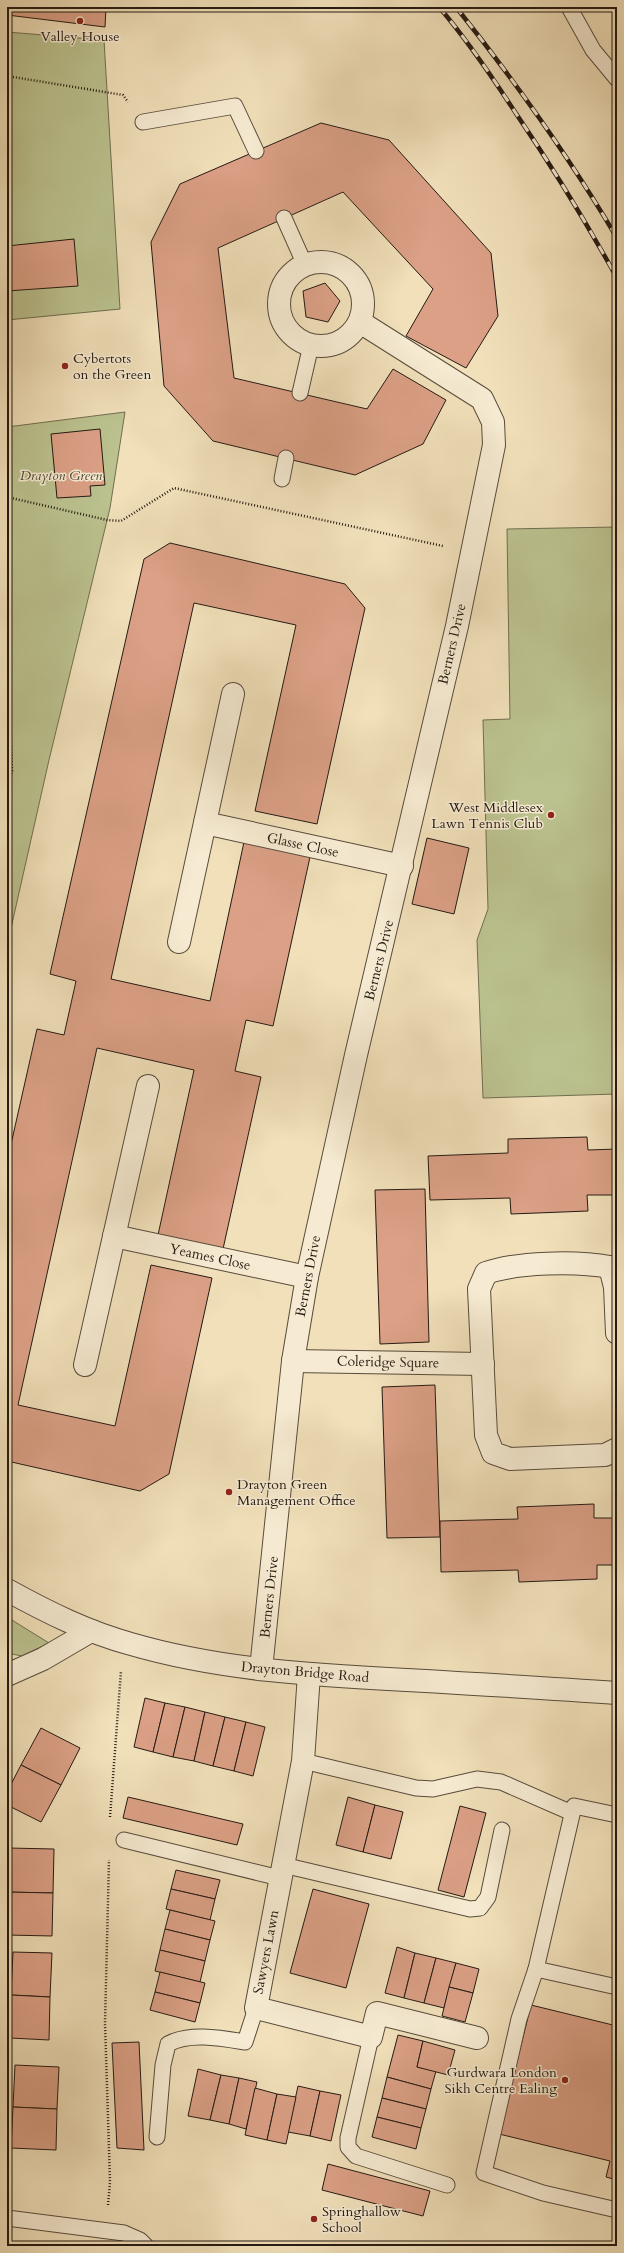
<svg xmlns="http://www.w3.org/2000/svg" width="624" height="2253" viewBox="0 0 624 2253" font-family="Cardo,serif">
	<rect width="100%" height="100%" fill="#f1e0ba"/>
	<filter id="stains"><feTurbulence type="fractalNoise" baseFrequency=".005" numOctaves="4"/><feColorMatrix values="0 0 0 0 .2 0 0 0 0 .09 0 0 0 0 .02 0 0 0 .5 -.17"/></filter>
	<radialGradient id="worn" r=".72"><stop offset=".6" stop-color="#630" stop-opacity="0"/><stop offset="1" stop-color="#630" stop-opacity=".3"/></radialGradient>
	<!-- green -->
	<g fill="#bbc28f" stroke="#706e50">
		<path d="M7,32L104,40L120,309L7,320Z"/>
		<path d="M125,412L110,508L49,760L7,946V427Z"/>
		<path d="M617,527V1094L483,1098L477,940L488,909L483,720L510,719L507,529Z"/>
		<path d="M7,1617L49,1643L22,1656L7,1653Z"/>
	</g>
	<!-- building -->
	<g fill="#dba086" stroke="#251a12">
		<path d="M7,7H106L105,27L7,15Z"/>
		<path d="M321,123L389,140L491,253L498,316L466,368L406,336L433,289L343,192L218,248L234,378L367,409L393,369L446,400L423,444L355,475L213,441L164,386L151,242L180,184Z"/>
		<path d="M74,239L78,286L7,291V246Z"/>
		<path d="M325,283L340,301L328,322L306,317L303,291Z"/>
		<path d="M100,429L105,485L90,486L91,496L57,498L51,434Z"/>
		<path d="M170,543L345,584L365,608L317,824L255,811L296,625L194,603L111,979L210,1001L244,842L310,857L273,1026L246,1020L235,1071L261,1077L223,1249L158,1235L194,1070L97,1048L18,1405L115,1426L151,1265L212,1278L169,1474L140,1491L7,1461V1162L37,1029L64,1035L76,981L50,974L144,559Z"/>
		<path d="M427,838L469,848L454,914L412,904Z"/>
		<path d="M587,1137L588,1150L617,1149V1195H587L588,1211L511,1214L510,1198L430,1200L428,1156L508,1153V1139Z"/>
		<path d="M425,1189L429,1342L380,1344L375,1190Z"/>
		<path d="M435,1385L440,1537L387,1538L382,1387Z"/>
		<path d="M594,1504V1518H617V1565H597V1579L519,1582L518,1570L441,1572L440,1521L518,1519L517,1507Z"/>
		<path d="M145,1698L165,1703L153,1752L134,1747Z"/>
		<path d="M165,1703L185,1707L173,1757L153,1752Z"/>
		<path d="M185,1707L205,1712L194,1761L173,1757Z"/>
		<path d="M205,1712L225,1717L213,1766L194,1761Z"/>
		<path d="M225,1717L246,1722L234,1771L213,1766Z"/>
		<path d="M246,1722L265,1727L253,1776L234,1771Z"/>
		<path d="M41,1728L80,1748L61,1785L21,1765Z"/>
		<path d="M21,1765L61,1785L41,1822L7,1805V1792Z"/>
		<path d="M128,1797L243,1824L237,1845L123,1818Z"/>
		<path d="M348,1797L375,1805L363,1852L336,1845Z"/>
		<path d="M375,1805L403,1812L391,1859L363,1852Z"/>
		<path d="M460,1806L486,1813L464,1897L438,1890Z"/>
		<path d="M8,1848L54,1849L53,1893L7,1892Z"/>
		<path d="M176,1870L220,1880L215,1899L171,1889Z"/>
		<path d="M171,1889L215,1899L210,1920L166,1909Z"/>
		<path d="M313,1889L369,1904L346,1988L290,1973Z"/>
		<path d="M7,1892L53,1893L52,1936L7,1935Z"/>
		<path d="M170,1910L215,1921L210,1940L165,1929Z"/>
		<path d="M165,1929L210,1940L205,1961L160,1950Z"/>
		<path d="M397,1947L415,1953L404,1998L385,1993Z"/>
		<path d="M160,1950L205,1961L200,1982L155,1971Z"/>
		<path d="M13,1952L52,1953L50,1997L11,1995Z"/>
		<path d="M415,1953L436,1958L424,2003L404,1998Z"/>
		<path d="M436,1958L456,1963L444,2008L424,2003Z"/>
		<path d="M456,1963L479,1969L473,1993L449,1987Z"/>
		<path d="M160,1972L205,1983L200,2003L155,1992Z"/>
		<path d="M449,1987L473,1993L465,2022L442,2016Z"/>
		<path d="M155,1992L200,2003L195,2022L150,2010Z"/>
		<path d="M11,1995L50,1997L49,2040L10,2038Z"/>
		<path d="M531,2005L617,2026V2180L606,2177L610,2161L499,2134Z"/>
		<path d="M398,2035L423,2041L417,2067L436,2071L431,2089L387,2077Z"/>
		<path d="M423,2041L455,2050L448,2075L417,2067Z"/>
		<path d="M139,2042L144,2150L117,2148L112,2043Z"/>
		<path d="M15,2065L59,2067L57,2109L13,2107Z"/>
		<path d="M198,2069L221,2075L210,2120L188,2116Z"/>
		<path d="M221,2075L239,2078L229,2124L210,2120Z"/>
		<path d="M387,2077L431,2089L426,2109L382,2098Z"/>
		<path d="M239,2078L257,2082L246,2129L229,2124Z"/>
		<path d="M298,2086L320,2091L310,2136L288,2132Z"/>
		<path d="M255,2088L277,2094L267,2140L245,2135Z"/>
		<path d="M320,2091L341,2095L331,2141L310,2136Z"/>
		<path d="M277,2094L296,2097L286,2144L267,2140Z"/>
		<path d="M382,2098L426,2109L421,2128L377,2117Z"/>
		<path d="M13,2107L57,2109L56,2150L11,2148Z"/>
		<path d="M377,2117L421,2128L416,2149L372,2137Z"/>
		<path d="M328,2164L430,2191L423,2216L322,2190Z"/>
	</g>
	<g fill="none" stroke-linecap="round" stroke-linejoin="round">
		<!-- lane casing -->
		<g stroke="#584c3c" stroke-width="17">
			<g id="lane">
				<path d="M569,7L593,50L617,79"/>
				<path d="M143,122L235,106L256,151"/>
				<path d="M284,218L305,265"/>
				<path d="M300,393L311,345"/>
				<path d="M282,479L286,458"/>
				<path d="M303,1761L416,1788L433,1789L477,1779L501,1782L572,1813"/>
				<path d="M617,1815L574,1806L536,1969L617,1987"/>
				<path d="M124,1840L280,1878"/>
				<path d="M283,1865L470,1909L480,1908L488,1897L502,1830"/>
				<path d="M536,1969L519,2019L484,2173L543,2193L617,2210"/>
				<path d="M371,2037L348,2138V2147L356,2156L447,2185"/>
				<path d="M157,2137L163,2065L168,2044C189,2032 221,2038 245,2042L256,2008"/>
				<path d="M7,2218L124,2233L140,2240L146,2246"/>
			</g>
		</g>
		<!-- street casing -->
		<g stroke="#584c3c" stroke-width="24">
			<g id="street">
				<circle cx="321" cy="304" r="42"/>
				<path d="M205,823L402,866"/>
				<path d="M179,942L233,694"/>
				<path d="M114,1236L307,1277"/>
				<path d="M617,1333L615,1287L610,1267C576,1261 518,1262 486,1273L479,1289L486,1435L493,1453L510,1459L605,1455L617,1449"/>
				<path d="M293,1361L483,1364"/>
				<path d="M85,1365L148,1086"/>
				<path d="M7,1590C47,1612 87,1632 131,1644C220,1670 314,1675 407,1680C477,1684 547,1688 617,1693"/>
				<path d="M261,1669L293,1361L307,1277L356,1055L457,626L494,445L493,422L482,399L360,322"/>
				<path d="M309,1674L303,1761L256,2008L371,2037L377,2013L477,2038"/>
				<path d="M7,1675L43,1659L91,1631"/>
			</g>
		</g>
		<!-- path -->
		<g stroke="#251a12" stroke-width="2.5" stroke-dasharray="1 2" stroke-linecap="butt">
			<path d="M7,76L123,95L128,102"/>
			<path d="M7,497L107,520L121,521L174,488L443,546"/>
			<path d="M7,714L10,719L12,771L7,794"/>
			<path d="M110,1817L121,1671"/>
			<path d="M108,2205L110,2182L105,2023L109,1860"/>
		</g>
		<!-- lane -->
		<use href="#lane" stroke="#f6ebd2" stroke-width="15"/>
		<!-- street -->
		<use href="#street" stroke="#f6ebd2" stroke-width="22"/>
		<!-- rail casing -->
		<g stroke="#251a12" stroke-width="4.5">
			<g id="rail">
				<path d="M439,7C468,41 493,78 517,115C553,168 586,222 617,278"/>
				<path d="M456,7C514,80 570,158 617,238"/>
			</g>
		</g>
		<!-- rail -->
		<use href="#rail" stroke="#f6ebd2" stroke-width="3" stroke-dasharray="9" stroke-linecap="butt"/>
	</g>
	<!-- markers -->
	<g fill="#8f2418" stroke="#f6ebd2" stroke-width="1.5">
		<circle cx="80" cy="21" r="4"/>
		<circle cx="65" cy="366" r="4"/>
		<circle cx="551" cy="815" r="4"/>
		<circle cx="229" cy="1492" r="4"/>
		<circle cx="565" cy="2080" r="4"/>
		<circle cx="314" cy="2219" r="4"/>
	</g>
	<g text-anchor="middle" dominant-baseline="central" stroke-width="3" stroke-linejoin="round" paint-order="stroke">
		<!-- poi labels -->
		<g font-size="14" fill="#251a12" stroke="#f6ebd2" text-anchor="start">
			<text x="80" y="36" text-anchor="middle">Valley House</text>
			<text x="73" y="358">Cybertots<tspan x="73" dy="16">on the Green</tspan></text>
			<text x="543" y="807" text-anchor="end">West Middlesex<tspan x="543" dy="16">Lawn Tennis Club</tspan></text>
			<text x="237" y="1484">Drayton Green<tspan x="237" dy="16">Management Office</tspan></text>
			<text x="557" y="2072" text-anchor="end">Gurdwara London<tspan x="557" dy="16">Sikh Centre Ealing</tspan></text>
			<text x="322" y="2211">Springhallow<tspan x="322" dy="16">School</tspan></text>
		</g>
		<!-- park labels -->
		<g font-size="14" font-style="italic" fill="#524c38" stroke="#f6ebd2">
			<text x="61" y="475">Drayton Green</text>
		</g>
		<!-- street labels -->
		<g font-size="14" fill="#251a12" stroke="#f6ebd2">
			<text transform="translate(452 644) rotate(-77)">Berners Drive</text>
			<text transform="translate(303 845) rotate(12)">Glasse Close</text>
			<text transform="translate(379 960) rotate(-76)">Berners Drive</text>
			<text transform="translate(210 1257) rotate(12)">Yeames Close</text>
			<text transform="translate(308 1276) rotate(-79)">Berners Drive</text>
			<text transform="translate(388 1362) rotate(1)">Coleridge Square</text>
			<text transform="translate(269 1597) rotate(-84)">Berners Drive</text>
			<text transform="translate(305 1672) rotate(5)">Drayton Bridge Road</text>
			<text transform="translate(266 1952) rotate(-79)">Sawyers Lawn</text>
		</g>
	</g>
	<!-- margin -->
	<rect width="624" height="2253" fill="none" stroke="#f1e0ba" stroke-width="24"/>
	<rect x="8" y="8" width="608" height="2237" fill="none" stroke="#251a12" stroke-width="2"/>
	<rect x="12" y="12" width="600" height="2229" fill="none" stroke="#251a12"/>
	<rect width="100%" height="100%" filter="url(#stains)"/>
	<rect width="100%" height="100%" fill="url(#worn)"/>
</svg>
